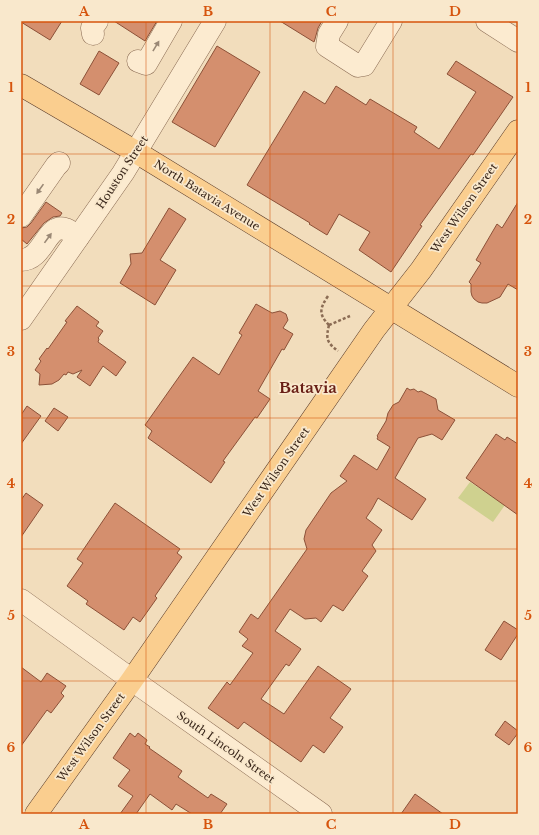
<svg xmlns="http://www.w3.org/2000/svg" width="539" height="835" viewBox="0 0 539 835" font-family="'Libre Baskerville',serif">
	<rect width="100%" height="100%" fill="#f2ddbc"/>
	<!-- green -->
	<path fill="#cfd18f" d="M470,482L505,505L493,522L458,498Z"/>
	<!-- building -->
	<g fill="#d48f6e" stroke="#8c5138">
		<path d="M21,21H62L50,40L21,22Z"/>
		<path d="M114,21H157L145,41Z"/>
		<path d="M280,21H322L318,28L315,39L314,42Z"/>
		<path d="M217,46L260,72L215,147L172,122Z"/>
		<path d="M99,51L119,63L99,95L80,84Z"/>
		<path d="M456,61L513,97L473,155L471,154L420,225L422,226L391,272L359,250L370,232L339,214L327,235L309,224L310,223L247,185L304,91L325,104L336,86L366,105L370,99L417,127L414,132L439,149L476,92L447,74Z"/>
		<path d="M46,202L62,213L60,216L53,217L44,223L27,244L21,239V228L27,227L31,223Z"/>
		<path d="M518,202V290L508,284L500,297L487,303H482L478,302L474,299L472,296L471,292V284L469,282L481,263L476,260L497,224L502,228Z"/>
		<path d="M169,208L186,219L160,260L176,270L155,305L120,283L131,264L130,254L142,253Z"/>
		<path d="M256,304L272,313L280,311L286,314L288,320L283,328L293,334L284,350L282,349L258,391L270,399L257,418L255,417L223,461L225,462L211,483L148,438L152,431L145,425L193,357L219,375L242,335L239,333Z"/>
		<path d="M77,306L99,322L96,326L103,331L98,338L99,339L98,342L126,362L116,376L103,366L90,386L77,377L82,370L73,374L68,372L66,375L64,374L59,380L52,384L39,385L40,374L35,370L41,361L39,359L47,348L48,349L67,322L65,321Z"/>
		<path d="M407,388L410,390L414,389L418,392L421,391L436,399L438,410L455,420L442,440L432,434L418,438L395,478L426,499L412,520L378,498L372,509L366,518L382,530L372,545L376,551L362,571L368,576L343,611L333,605L321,622L316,618L305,619L290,609L275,631L301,649L289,666L286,664L261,699L284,714L318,666L351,689L330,718L343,727L324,753L313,745L301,762L244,722L238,729L208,708L227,682L230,685L253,653L242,646L248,639L239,632L251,614L258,619L307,549L304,539L306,530L331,493L347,481L340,476L354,455L377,470L390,447L377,439L378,437L377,436L386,421L388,413L393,405L399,402Z"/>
		<path d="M27,406L41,416L21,444V415Z"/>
		<path d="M54,408L68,417L58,431L45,421Z"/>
		<path d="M496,434L505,440L507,437L518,444V515L466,478Z"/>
		<path d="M26,493L43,505L21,537V500Z"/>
		<path d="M115,503L180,549L177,553L182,557L155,596L157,598L140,622L133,617L124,630L86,604L88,601L67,586L83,563L77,559Z"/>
		<path d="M504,621L518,630V634L501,660L485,650Z"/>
		<path d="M21,667L41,682L47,673L66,686L61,693L64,696L51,713L47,710L21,746Z"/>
		<path d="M505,721L518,731V733L509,745L495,735Z"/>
		<path d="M130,733L135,737L138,733L147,740L145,744L150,747L149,748L182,771L178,777L208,798L211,794L227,804L220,814H192L176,804L172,810L150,794L136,814H120L133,796L118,786L130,770L113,758Z"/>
		<path d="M415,794L443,814H401Z"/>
	</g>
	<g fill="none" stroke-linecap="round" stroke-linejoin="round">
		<!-- minor casing -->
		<g stroke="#8b6c54" stroke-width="23">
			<g id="minor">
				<path d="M337,21L329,34L327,46L358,66L364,65L391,21"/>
				<path d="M487,21L518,41"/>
				<path d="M93,34L92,28L97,21"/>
				<path d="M138,61L146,64L171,21"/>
				<path d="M21,216L56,166L59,163"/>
				<path d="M21,260C44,260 46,223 65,229C70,230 74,235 78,237"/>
				<path d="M21,319L123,173L215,21"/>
				<path d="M21,600L132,680L321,814"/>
			</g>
		</g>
		<!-- major casing -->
		<g stroke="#583a29" stroke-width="23">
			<g id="major">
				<path d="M21,85L136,152L518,386"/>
				<path d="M36,814L132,680L374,330L421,270L518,131"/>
			</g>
		</g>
		<!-- path -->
		<g stroke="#8b6c54" stroke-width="2.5" stroke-dasharray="3 2" stroke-linecap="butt">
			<path d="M328,296C320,308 318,314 329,325"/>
			<path d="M329,325C326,338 326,342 338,351"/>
			<path d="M329,325L350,316"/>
		</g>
		<!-- minor -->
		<use href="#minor" stroke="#fcebd0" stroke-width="22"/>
		<!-- major -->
		<use href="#major" stroke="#face8f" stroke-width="22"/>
	</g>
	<!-- one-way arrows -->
	<defs><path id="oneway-solid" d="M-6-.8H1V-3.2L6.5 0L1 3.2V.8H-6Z"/></defs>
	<g fill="#9a8875">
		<use href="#oneway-solid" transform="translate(156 46) rotate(-59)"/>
		<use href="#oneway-solid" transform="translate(40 189) rotate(125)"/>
		<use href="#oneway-solid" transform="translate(48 238) rotate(-54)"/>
	</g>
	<!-- grid -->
	<path fill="none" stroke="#d6540d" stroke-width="1" stroke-opacity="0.55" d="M146,21V814M270,21V814M393,21V814M21,154H518M21,286H518M21,418H518M21,549H518M21,681H518"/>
	<g text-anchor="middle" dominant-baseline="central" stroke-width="3.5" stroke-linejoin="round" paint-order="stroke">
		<!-- street labels -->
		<g font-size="11" fill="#39261a" stroke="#f9e8cc">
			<text transform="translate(122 172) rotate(-57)">Houston Street</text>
			<text transform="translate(207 195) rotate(32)">North Batavia Avenue</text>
			<text transform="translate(464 208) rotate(-55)">West Wilson Street</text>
			<text transform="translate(276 472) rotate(-55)">West Wilson Street</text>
			<text transform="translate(91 737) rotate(-54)">West Wilson Street</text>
			<text transform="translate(226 747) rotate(35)">South Lincoln Street</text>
		</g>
		<!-- district labels -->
		<g font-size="15" font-weight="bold" fill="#691f16" stroke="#f9e8cc">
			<text x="308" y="387">Batavia</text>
		</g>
	</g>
	<!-- border -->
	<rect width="539" height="835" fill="none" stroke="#f9e8cc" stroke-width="44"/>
	<rect x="22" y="22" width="495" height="791" fill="none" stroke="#d6540d" stroke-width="1.5"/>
	<g font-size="13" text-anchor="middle" font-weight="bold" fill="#d6540d">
		<text x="84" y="16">A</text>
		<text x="208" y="16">B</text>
		<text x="331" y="16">C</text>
		<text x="455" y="16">D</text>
		<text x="11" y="92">1</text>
		<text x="528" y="92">1</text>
		<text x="11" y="224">2</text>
		<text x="528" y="224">2</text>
		<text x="11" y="356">3</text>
		<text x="528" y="356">3</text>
		<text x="11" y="488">4</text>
		<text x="528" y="488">4</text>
		<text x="11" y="620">5</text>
		<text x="528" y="620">5</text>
		<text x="11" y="752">6</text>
		<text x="528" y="752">6</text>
		<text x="84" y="829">A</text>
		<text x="208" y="829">B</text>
		<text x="331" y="829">C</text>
		<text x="455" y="829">D</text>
	</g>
</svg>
